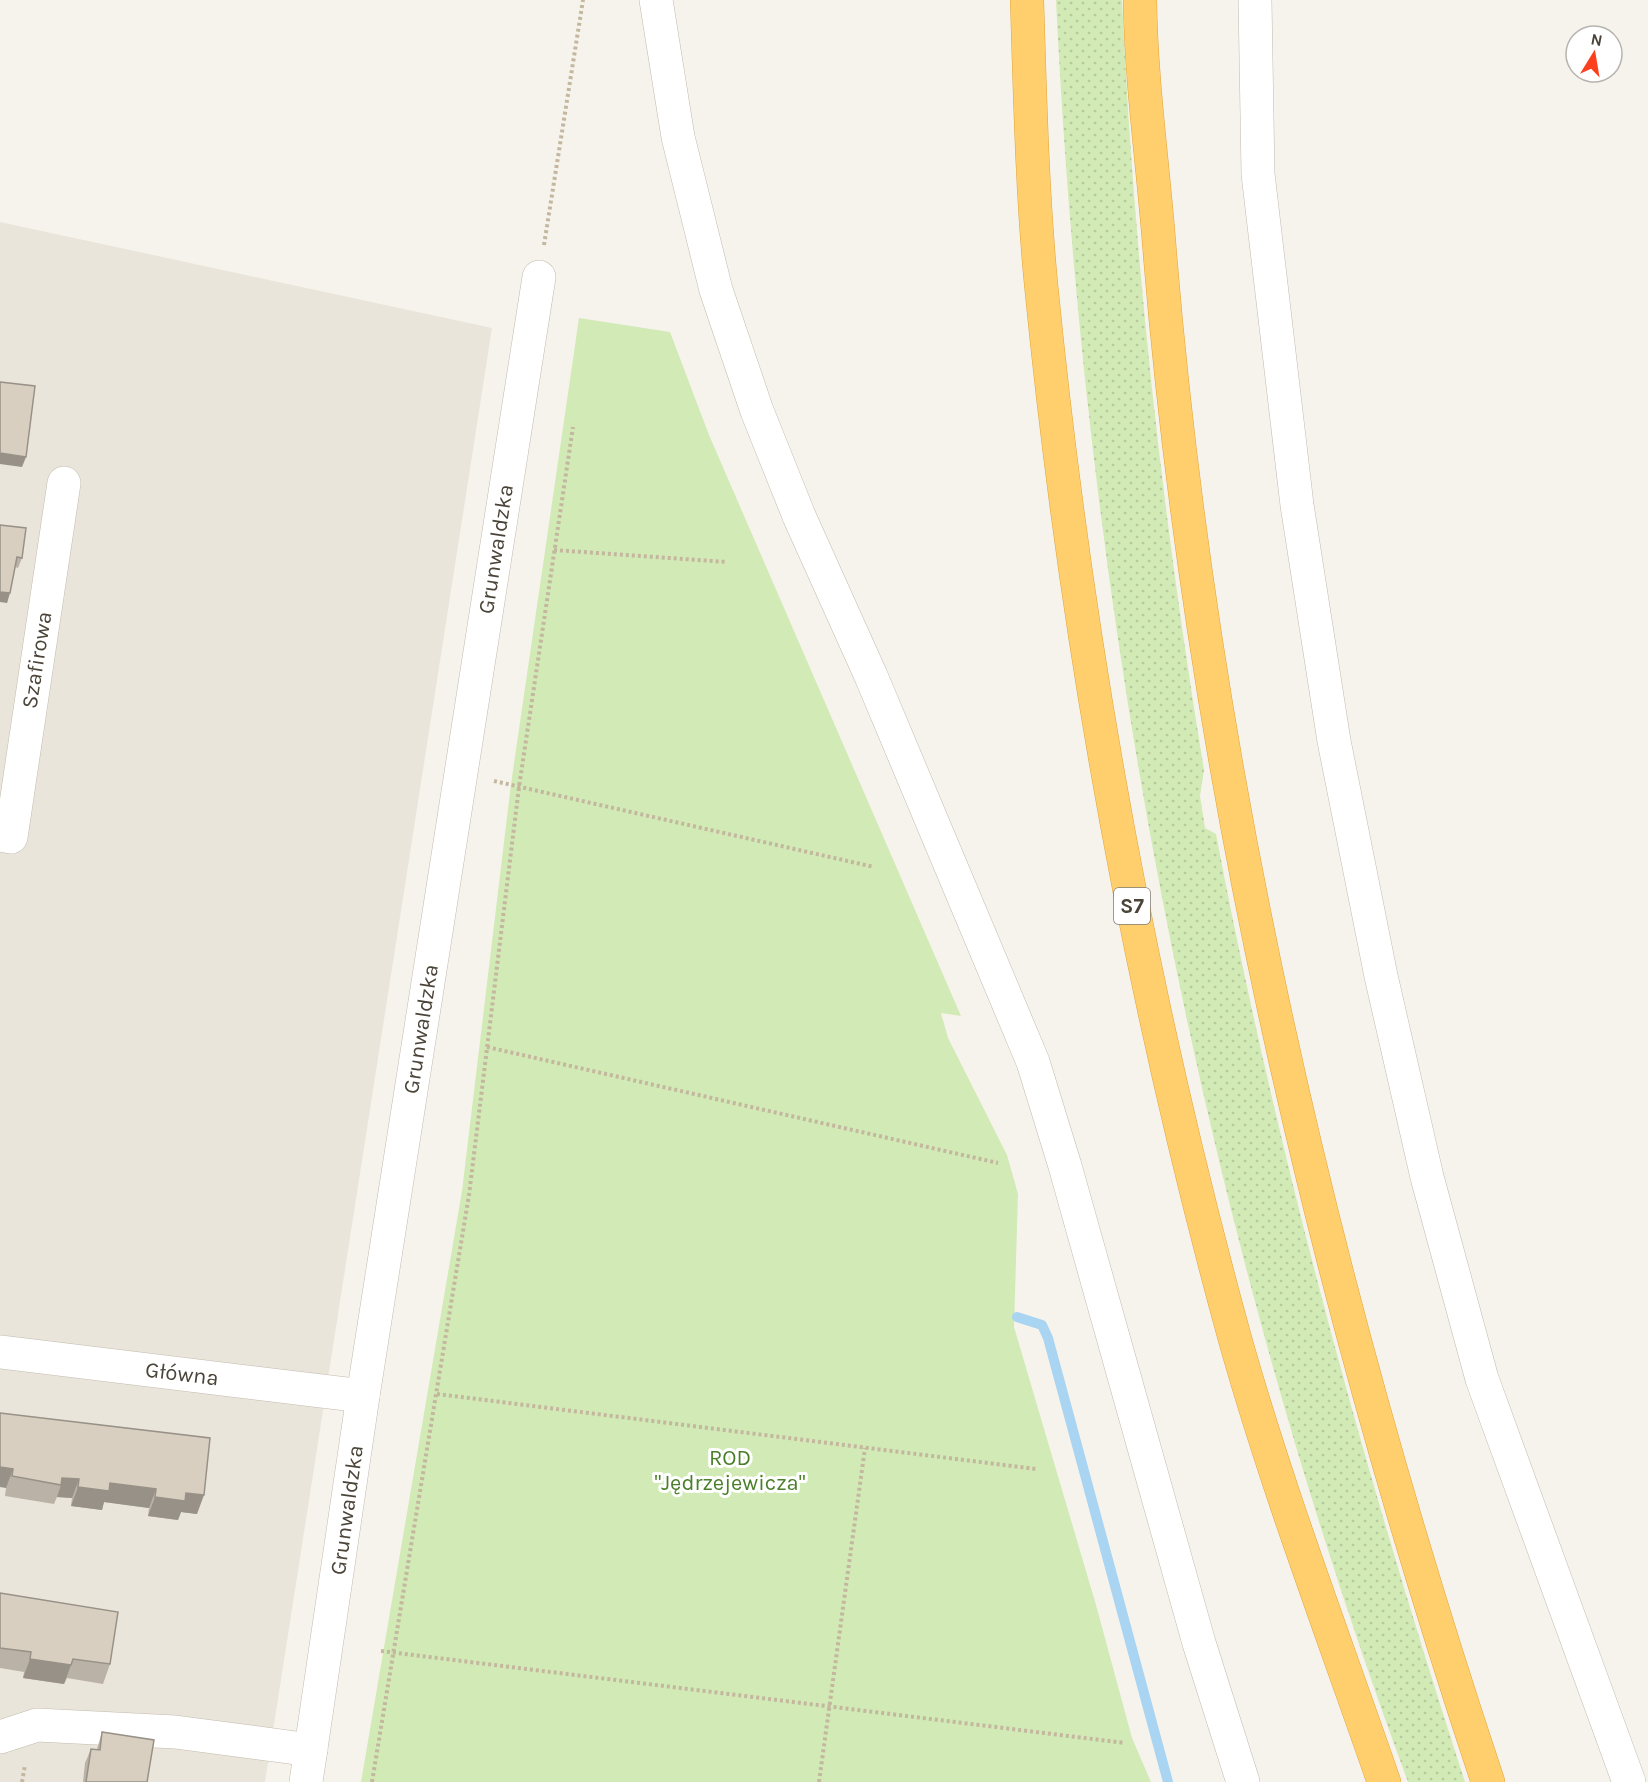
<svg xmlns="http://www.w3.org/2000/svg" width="1648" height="1782" viewBox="0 0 1648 1782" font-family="Karla,sans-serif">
	<defs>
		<pattern id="grass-dots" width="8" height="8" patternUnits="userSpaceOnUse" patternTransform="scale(1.5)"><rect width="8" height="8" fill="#d2eab5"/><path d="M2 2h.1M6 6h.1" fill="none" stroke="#b6ca9c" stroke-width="1.8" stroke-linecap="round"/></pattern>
	</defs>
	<rect width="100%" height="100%" fill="#f6f3ec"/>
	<!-- residential -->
	<path fill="#eae5da" d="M0,222L492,328L265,1782H0Z"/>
	<!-- grass -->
	<path fill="url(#grass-dots)" d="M1056,0H1122C1134,259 1162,515 1204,770L1200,796L1205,828L1216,834C1277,1155 1364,1471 1465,1782H1408C1196,1211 1085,607 1056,0Z"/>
	<!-- green -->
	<path fill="#d2eab5" d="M579,318L670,332L709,435L961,1016L941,1013L948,1038L1007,1155L1018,1194L1014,1327L1096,1605L1132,1738L1151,1782H361L462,1191L511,784Z"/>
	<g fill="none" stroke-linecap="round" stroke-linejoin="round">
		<!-- stream -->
		<path stroke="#a9d4f2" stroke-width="10" d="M1017,1317L1042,1325L1048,1338L1168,1782"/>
		<!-- minor casing -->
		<g stroke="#c2bbae" stroke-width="34">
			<g id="minor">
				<path d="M656,0L678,137L716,290L757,411L799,516L871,676L1033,1062L1065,1166L1199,1643L1243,1782"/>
				<path d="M1255,0L1258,174L1297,505L1334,741L1381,976L1427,1177L1482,1379L1629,1782"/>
				<path d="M0,835L11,837L64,483"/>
				<path d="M0,1352L363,1396"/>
				<path d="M0,1737L37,1725L175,1732L311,1750"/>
				<path d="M306,1782L363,1396L539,277"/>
			</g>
		</g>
		<!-- highway casing -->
		<g stroke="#e0a43c" stroke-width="34">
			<g id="highway">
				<path d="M1027,0C1030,94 1032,190 1041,284C1076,640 1140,994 1235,1339C1277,1488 1333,1635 1384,1782"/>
				<path d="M1140,0C1141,85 1154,171 1160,255C1203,775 1323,1288 1488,1782"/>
			</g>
		</g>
		<!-- path -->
		<g stroke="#c4b79f" stroke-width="4" stroke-dasharray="3 3" stroke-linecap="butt">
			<path d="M544,245L583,0"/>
			<path d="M554,550L727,562"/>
			<path d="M494,781L874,867"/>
			<path d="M487,1047L998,1163"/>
			<path d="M437,1394L1036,1469"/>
			<path d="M381,1651L1125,1743"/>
			<path d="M22,1782L25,1765"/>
			<path d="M372,1782L469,1195L519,787L573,427"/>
			<path d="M819,1782L865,1448"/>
		</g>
		<!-- minor -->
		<use href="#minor" stroke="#fff" stroke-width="33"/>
		<!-- highway -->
		<use href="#highway" stroke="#ffcf6e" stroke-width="33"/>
	</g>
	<!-- wall -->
	<g fill="#bab2a6">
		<path d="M0,525L22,558L18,568L15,567L7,603Z"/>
		<path d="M0,1413L210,1438L197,1514L181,1512L178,1520L148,1516L149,1508L104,1502L102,1510L71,1506L72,1498L57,1497L54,1504L5,1496L6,1488Z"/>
		<path d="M0,1593L110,1664L103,1684L67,1678L64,1684L23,1678L24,1672L0,1668Z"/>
		<path d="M102,1732L147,1782H83L85,1763L91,1749H97Z"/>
	</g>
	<!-- shaded-wall -->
	<g fill="#979187">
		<path d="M0,453L26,457L22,467L0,464Z"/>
		<path d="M0,592L10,593L7,603L0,602Z"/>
		<path d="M0,1467L13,1469L6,1488L0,1487Z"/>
		<path d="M62,1478L79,1479L72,1498L57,1497L61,1485Z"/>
		<path d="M110,1483L156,1489L149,1508L104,1502L102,1510L71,1506L78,1487Z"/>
		<path d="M186,1493L204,1495L197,1514L181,1512L178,1520L148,1516L155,1497Z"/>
		<path d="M30,1659L71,1665L64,1684L23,1678Z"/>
	</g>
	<!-- building -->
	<g fill="#d8cfc1" stroke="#979187" stroke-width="1.5">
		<path d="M0,382L35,386L26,457L0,453Z"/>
		<path d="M0,525L26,528L22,558L17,557L10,593L0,592Z"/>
		<path d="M0,1413L210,1438L204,1495L186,1493L185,1501L155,1497L156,1489L110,1483L109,1491L78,1487L79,1479L62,1478L61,1485L12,1476L13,1469L0,1467Z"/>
		<path d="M0,1593L118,1612L110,1664L73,1659L71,1665L30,1659L31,1652L0,1648Z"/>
		<path d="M102,1732L154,1740L147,1782H86L91,1749L100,1750Z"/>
	</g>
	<g text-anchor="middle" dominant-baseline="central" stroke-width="6" stroke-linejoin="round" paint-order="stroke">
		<!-- shield labels -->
		<rect fill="#fff" stroke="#817c74" stroke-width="1.5" x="1114" y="888" width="36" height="36" rx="4.5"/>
		<g font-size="21" font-weight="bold" fill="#4b4439">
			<text x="1132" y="906">S7</text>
		</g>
		<!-- street labels -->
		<g font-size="22" fill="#4b4439" stroke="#fff">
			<text transform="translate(496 549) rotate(-81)">Grunwaldzka</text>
			<text transform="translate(37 660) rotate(-81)">Szafirowa</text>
			<text transform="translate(421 1029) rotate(-81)">Grunwaldzka</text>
			<text transform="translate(182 1374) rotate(7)">Główna</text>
			<text transform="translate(347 1510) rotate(-82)">Grunwaldzka</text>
		</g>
		<!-- park labels -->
		<g font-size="22" fill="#4a7f2a" stroke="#fff">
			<text x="730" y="1458">ROD<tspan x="730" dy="25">"Jędrzejewicza"</tspan></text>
		</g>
	</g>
	<!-- north arrow -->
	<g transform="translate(1594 54) rotate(11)"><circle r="28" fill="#ffffff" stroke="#b7b4b0" stroke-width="1.5"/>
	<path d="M0-4.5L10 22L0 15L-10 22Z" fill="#fc3f1d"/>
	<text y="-9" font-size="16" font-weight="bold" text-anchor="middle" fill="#4b4439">N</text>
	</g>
</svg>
